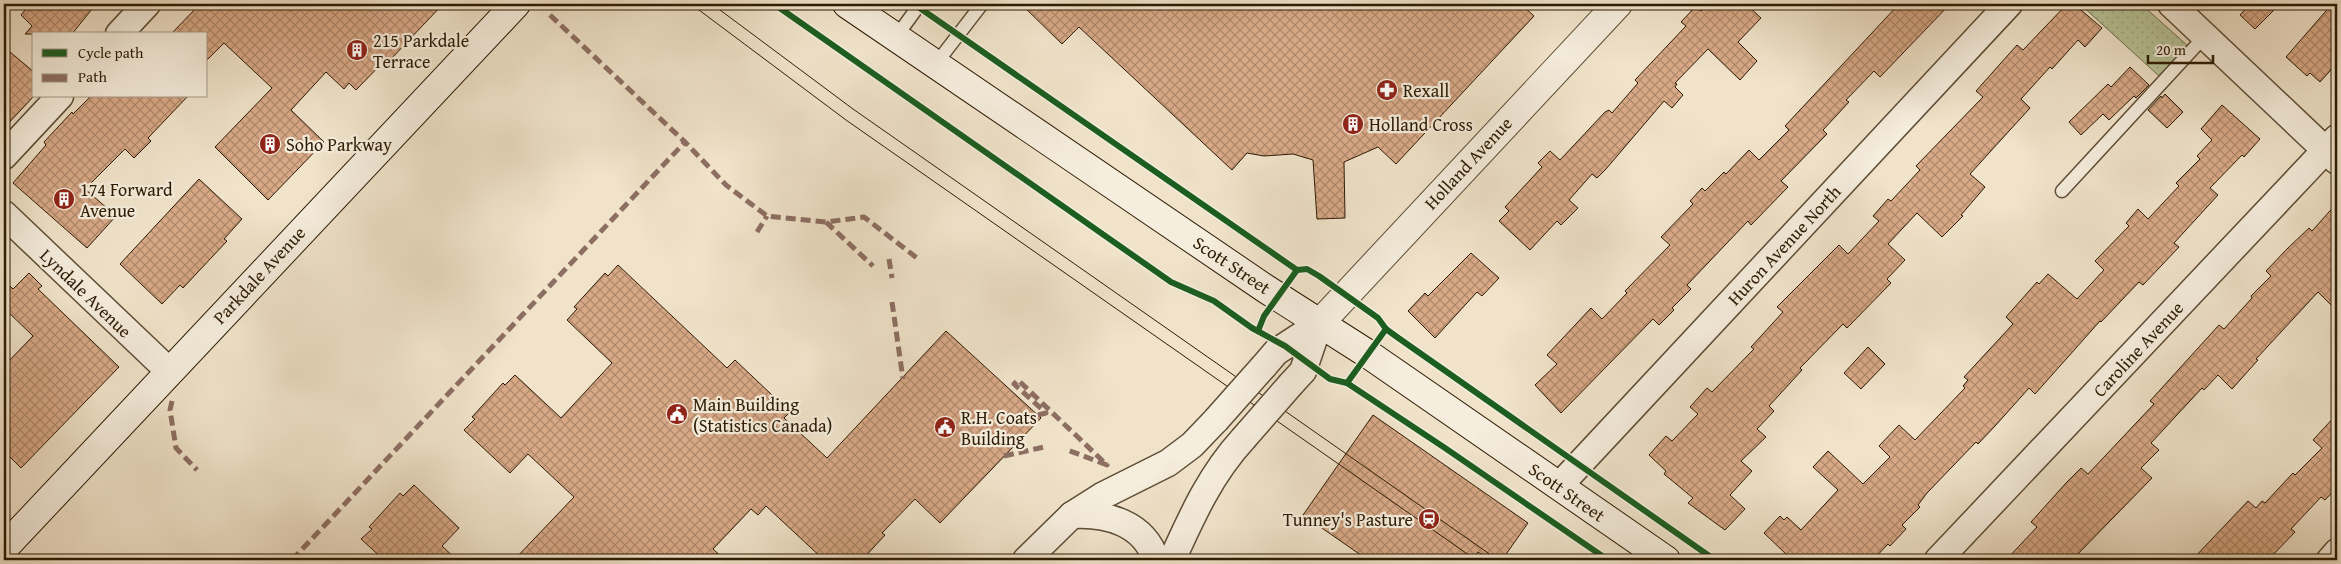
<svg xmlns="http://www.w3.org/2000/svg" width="2341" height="564" viewBox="0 0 2341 564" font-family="'Gentium Book Plus',serif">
	<defs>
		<pattern id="park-dots" width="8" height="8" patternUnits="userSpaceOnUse" patternTransform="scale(1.25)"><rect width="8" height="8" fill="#b7c499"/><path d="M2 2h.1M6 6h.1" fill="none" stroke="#9ea882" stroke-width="1.8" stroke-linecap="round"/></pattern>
		<pattern id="building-cross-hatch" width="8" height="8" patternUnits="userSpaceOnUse" patternTransform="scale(1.25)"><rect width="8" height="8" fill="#d8a987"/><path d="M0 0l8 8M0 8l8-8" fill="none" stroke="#b0896c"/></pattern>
	</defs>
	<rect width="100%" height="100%" fill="#f0e3ca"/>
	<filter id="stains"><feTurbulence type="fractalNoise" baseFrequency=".004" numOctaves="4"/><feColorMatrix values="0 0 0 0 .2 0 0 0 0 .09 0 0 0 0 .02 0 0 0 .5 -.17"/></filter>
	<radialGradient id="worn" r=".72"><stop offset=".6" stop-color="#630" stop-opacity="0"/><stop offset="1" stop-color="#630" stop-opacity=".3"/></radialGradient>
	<!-- park -->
	<path fill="url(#park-dots)" stroke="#72704e" d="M2080,4H2141L2188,46L2159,76Z"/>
	<!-- building -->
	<g fill="url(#building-cross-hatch)" stroke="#2d1b03">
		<path d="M30,4H96L72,34H25L32,26L21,15Z"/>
		<path d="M200,4H443L391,59L388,57L356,90L349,83L344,89L326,72L291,110L324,142L268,200L215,147L272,88L224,43L206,61V34H171Z"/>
		<path d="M1021,4H1521L1534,16L1396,164L1378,147L1344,162L1345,218L1317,219L1313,160L1293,154L1264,156L1247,153L1232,170L1079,27L1062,44Z"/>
		<path d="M1707,4H1746L1761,18L1738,42L1757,61L1740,80L1708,49L1675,83L1677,84L1675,87L1683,95L1672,108L1664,101L1606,169L1597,178L1592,174L1569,200L1578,208L1561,225L1557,221L1530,250L1499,221L1509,211L1505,207L1542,167L1538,163L1550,151L1560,160L1605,112L1609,110L1612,113L1638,83L1635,80L1686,26L1681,22L1696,6L1701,11Z"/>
		<path d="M1899,4H1950L1880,77L1874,71L1846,100L1849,102L1823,130L1827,134L1781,181L1788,187L1751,225L1748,221L1687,285L1691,289L1672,308L1674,310L1659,325L1653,319L1561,413L1535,385L1557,364L1547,355L1591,308L1602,319L1627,293L1625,291L1670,245L1661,237L1693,204L1690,201L1702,188L1705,191L1724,172L1726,174L1749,150L1759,160L1789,130L1785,126Z"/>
		<path d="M2067,4H2074L2102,28L2085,47L2078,40L2052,69L2050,67L2021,99L2030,108L1970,174L1985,187L1961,215L1963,216L1942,237L1917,213L1888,244L1905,260L1887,279L1891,283L1847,328L1843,324L1800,368L1802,370L1769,406L1774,411L1757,429L1766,437L1741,461L1752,471L1730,495L1745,509L1725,530L1688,503L1693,498L1664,474L1666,471L1649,455L1666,436L1672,441L1698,414L1690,407L1707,388L1712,392L1754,349L1751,347L1783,312L1777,307L1839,245L1848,254L1879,221L1873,216L1888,199L1891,201L1920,170L1916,166L1983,97L1976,91L2017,45L2023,50Z"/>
		<path d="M2250,4H2280L2255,29L2240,15Z"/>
		<path d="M2332,4H2337V63L2320,82L2310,73L2307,76L2286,57Z"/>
		<path d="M4,47L34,72V96L4,128Z"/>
		<path d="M2130,67L2149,85L2136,98L2134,96L2109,120L2103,114L2081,135L2069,122L2108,84L2111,87Z"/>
		<path d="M2165,94L2183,112L2167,128L2148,110L2161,96L2162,98Z"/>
		<path d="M91,96H188L148,138L151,141L134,158L125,149L85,189L116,216L87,248L13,183L46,145L44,142L72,112L73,114Z"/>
		<path d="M2222,105L2260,139L2244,157L2242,155L2210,188L2218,195L2174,243L2179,247L2143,285L2139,282L2101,322L2100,321L2035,394L2029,388L1996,425L1978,444L1976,442L1927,493L1918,505L1920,507L1902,525L1906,529L1890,546L1888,544L1873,560H1796L1791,555L1789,557L1764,533L1780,516L1784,520L1787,517L1801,530L1838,490L1813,467L1828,451L1863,484L1890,457L1879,446L1899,425L1915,440L1965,388L1963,386L1968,380L1964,377L2013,324L2006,317L2037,282L2039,284L2048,274L2077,299L2104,270L2095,261L2129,226L2126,223L2138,209L2148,219L2179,186L2176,183L2200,159L2197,156L2212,140L2201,129Z"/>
		<path d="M199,179L242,219L224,239L227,241L183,288L180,285L162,304L120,264Z"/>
		<path d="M2337,203V311L2318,292L2256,359L2258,360L2232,389L2218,375L2204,390L2202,388L2151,443L2159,450L2141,468L2152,478L2072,560H2006L2037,527L2031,522L2066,483L2081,468L2088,474L2154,404L2150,401L2219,325L2224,329L2252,298L2251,296L2271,276L2266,271L2287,249L2309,228L2312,231Z"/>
		<path d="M1471,253L1499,278L1482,296L1477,292L1435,338L1408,311L1425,293L1428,296Z"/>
		<path d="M618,265L727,368L735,360L790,412L784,418L827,458L946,331L1041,418L940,523L915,499L882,533L885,535L862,560H824L766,506L758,515L751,509L713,549L725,560H514L574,497L528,454L510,473L464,430L475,419L472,417L503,383L505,385L515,375L561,418L612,363L567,320L577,309L574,307L605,273L608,276Z"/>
		<path d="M29,273L42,286L38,289L119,367L21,468L4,451V366L33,336L4,308V280L13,289Z"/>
		<path d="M1868,347L1885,364L1861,389L1844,373Z"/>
		<path d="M2337,414V487L2325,500L2321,497L2291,529L2295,532L2268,560H2192L2248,501L2256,508L2262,501L2265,503L2293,473L2295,475L2322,448L2313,440Z"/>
		<path d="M1373,415L1528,523L1502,560H1490L1478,552L1472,560H1368L1303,515Z"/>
		<path d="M414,485L459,528L442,546L457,560H384L361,539L372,529L369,527L400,493L403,496Z"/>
	</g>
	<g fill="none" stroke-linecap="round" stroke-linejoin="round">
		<!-- service casing -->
		<g stroke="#5e4d35" stroke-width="15">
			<g id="service">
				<path d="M896,37L920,4"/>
				<path d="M935,65L982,4"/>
				<path d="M2062,191L2205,36"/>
			</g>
		</g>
		<!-- minor casing -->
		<g stroke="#5e4d35" stroke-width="29">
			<g id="minor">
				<path d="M2171,4L2337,161"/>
				<path d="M119,34L147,4"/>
				<path d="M4,156L60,96"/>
				<path d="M4,214L169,371"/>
				<path d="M1264,366L1276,352L1319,324"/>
				<path d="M1291,384L1303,371L1319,324"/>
				<path d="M1559,486L2009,4"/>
				<path d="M1072,515C1107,513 1144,523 1156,560"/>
				<path d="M1026,560L1072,515L1102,496L1168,463L1192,445L1216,420"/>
				<path d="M1172,560C1192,516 1210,475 1243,439"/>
				<path d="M1938,560L2337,138"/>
				<path d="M2330,560L2337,552"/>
			</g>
		</g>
		<!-- tertiary casing -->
		<g stroke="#5e4d35" stroke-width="30">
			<path id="tertiary" d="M1319,324L1618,4"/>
		</g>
		<!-- secondary casing -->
		<g stroke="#2d1b03" stroke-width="30">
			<g id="secondary">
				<path d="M847,4L1266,289L1368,354L1666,560"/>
				<path d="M4,548L516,4"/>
			</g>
		</g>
		<!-- service -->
		<use href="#service" stroke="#f5eddd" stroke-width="12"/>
		<!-- minor -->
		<use href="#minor" stroke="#f5eddd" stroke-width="26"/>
		<!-- tertiary -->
		<use href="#tertiary" stroke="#f5eddd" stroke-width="28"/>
		<!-- secondary -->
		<use href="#secondary" stroke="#f5eddd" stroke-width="28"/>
		<!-- tram -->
		<g stroke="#2d1b03" stroke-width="1">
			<path d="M691,4L846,120L1476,560"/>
			<path d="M712,4L853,109L1498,560"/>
		</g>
		<!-- minor-bridge casing -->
		<g stroke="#5e4d35" stroke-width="29" stroke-linecap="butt">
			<g id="minor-bridge">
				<path d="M1216,420L1264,366"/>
				<path d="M1243,439L1291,384"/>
			</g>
		</g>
		<!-- minor-bridge -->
		<use href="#minor-bridge" stroke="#f5eddd" stroke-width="26"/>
		<!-- quiet -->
		<g stroke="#8d6e63" stroke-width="5" stroke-dasharray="10 5" stroke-linecap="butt">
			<path d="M550,15L685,142L726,185L767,216L826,222L864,217L917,258"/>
			<path d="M826,222L873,266"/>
			<path d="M757,232L767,216"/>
			<path d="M889,259L892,278"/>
			<path d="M892,302L903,379"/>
			<path d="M172,401L170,410L176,448L197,470"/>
			<path d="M1038,415L1046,413L1014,384L1018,380L1107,465L1065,449"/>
			<path d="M1004,456L1044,447"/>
			<path d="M292,560L685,142"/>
		</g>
		<!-- cycleway casing -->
		<g stroke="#f5eddd" stroke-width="9">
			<g id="cycleway">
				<path d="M774,4L1171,282L1214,301L1252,328L1285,346L1330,379L1347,383L1445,448L1608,560"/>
				<path d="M914,4L1297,270L1307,269L1319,276L1378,318L1386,329L1397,337L1715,560"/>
				<path d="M1258,331L1264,316L1297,270"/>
				<path d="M1347,383L1386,329"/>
			</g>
		</g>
		<!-- cycleway -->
		<use href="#cycleway" stroke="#1b5e20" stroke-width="6"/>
	</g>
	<!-- icons -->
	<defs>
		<g id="building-disc" transform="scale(1.125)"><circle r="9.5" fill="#8f2418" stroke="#f5eddd"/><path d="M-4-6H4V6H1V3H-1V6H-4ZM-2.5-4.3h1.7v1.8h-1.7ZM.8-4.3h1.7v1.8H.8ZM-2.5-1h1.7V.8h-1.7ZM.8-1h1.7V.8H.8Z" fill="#fff"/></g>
		<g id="pharmacy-disc" transform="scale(1.125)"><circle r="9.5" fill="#8f2418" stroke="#f5eddd"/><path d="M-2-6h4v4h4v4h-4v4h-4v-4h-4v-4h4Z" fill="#fff"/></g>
		<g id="civic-disc" transform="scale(1.125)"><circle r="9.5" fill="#8f2418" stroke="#f5eddd"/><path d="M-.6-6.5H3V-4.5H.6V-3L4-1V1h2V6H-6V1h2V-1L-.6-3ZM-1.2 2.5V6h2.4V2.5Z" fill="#fff"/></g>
		<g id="station-disc" transform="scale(1.125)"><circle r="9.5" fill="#8f2418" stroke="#f5eddd"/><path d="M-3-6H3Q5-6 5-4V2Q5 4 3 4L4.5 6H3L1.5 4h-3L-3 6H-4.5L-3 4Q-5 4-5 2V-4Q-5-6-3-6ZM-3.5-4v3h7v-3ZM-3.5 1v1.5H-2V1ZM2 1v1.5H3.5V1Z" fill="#fff"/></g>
	</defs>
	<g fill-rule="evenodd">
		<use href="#building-disc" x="357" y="50"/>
		<use href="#pharmacy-disc" x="1387" y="90"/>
		<use href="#building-disc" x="1353" y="124"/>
		<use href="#building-disc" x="270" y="144"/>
		<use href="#building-disc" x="64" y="199"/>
		<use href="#civic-disc" x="677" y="414"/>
		<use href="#civic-disc" x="945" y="427"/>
		<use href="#station-disc" x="1429" y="519"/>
	</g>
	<g text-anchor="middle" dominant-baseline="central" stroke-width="4.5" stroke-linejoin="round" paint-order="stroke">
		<!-- poi labels -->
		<g font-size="18" fill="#2d1b03" stroke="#f5eddd" text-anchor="start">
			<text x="373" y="40">215 Parkdale<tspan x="373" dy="21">Terrace</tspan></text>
			<text x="1403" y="90">Rexall</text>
			<text x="1369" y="124">Holland Cross</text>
			<text x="286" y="144">Soho Parkway</text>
			<text x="80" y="189">174 Forward<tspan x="80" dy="21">Avenue</tspan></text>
			<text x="693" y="404">Main Building<tspan x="693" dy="21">(Statistics Canada)</tspan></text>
			<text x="961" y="417">R.H. Coats<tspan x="961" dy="21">Building</tspan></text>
			<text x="1413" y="519" text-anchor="end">Tunney's Pasture</text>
		</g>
		<!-- street labels -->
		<g font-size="18" fill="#2d1b03" stroke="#f5eddd">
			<text transform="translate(1468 163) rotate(-47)">Holland Avenue</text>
			<text transform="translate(1784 245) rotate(-47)">Huron Avenue North</text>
			<text transform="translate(1232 265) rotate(34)">Scott Street</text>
			<text transform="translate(259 275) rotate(-47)">Parkdale Avenue</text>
			<text transform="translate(86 293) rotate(44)">Lyndale Avenue</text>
			<text transform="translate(2138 349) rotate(-47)">Caroline Avenue</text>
			<text transform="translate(1567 492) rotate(35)">Scott Street</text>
		</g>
	</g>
	<!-- margin -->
	<rect width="2341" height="564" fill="none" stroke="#f0e3ca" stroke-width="20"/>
	<rect x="5" y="5" width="2331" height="554" fill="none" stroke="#2d1b03" stroke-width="2.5"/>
	<rect x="10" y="10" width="2321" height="544" fill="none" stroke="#2d1b03"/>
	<!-- legend -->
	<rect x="32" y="32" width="175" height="65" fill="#f5eddd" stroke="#a59986"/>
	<rect x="42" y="49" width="25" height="8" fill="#1b5e20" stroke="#a59986"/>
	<text x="78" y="58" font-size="15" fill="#2d1b03">Cycle path</text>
	<rect x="42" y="74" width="25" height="8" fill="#8d6e63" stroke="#a59986"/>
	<text x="78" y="82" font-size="15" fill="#2d1b03">Path</text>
	<!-- scale -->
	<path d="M2148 55v8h65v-8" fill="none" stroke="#2d1b03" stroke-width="2.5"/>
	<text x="2156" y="55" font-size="15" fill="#2d1b03" stroke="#f5eddd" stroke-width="4" paint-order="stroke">20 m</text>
	<rect width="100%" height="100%" filter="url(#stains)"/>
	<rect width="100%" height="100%" fill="url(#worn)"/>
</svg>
